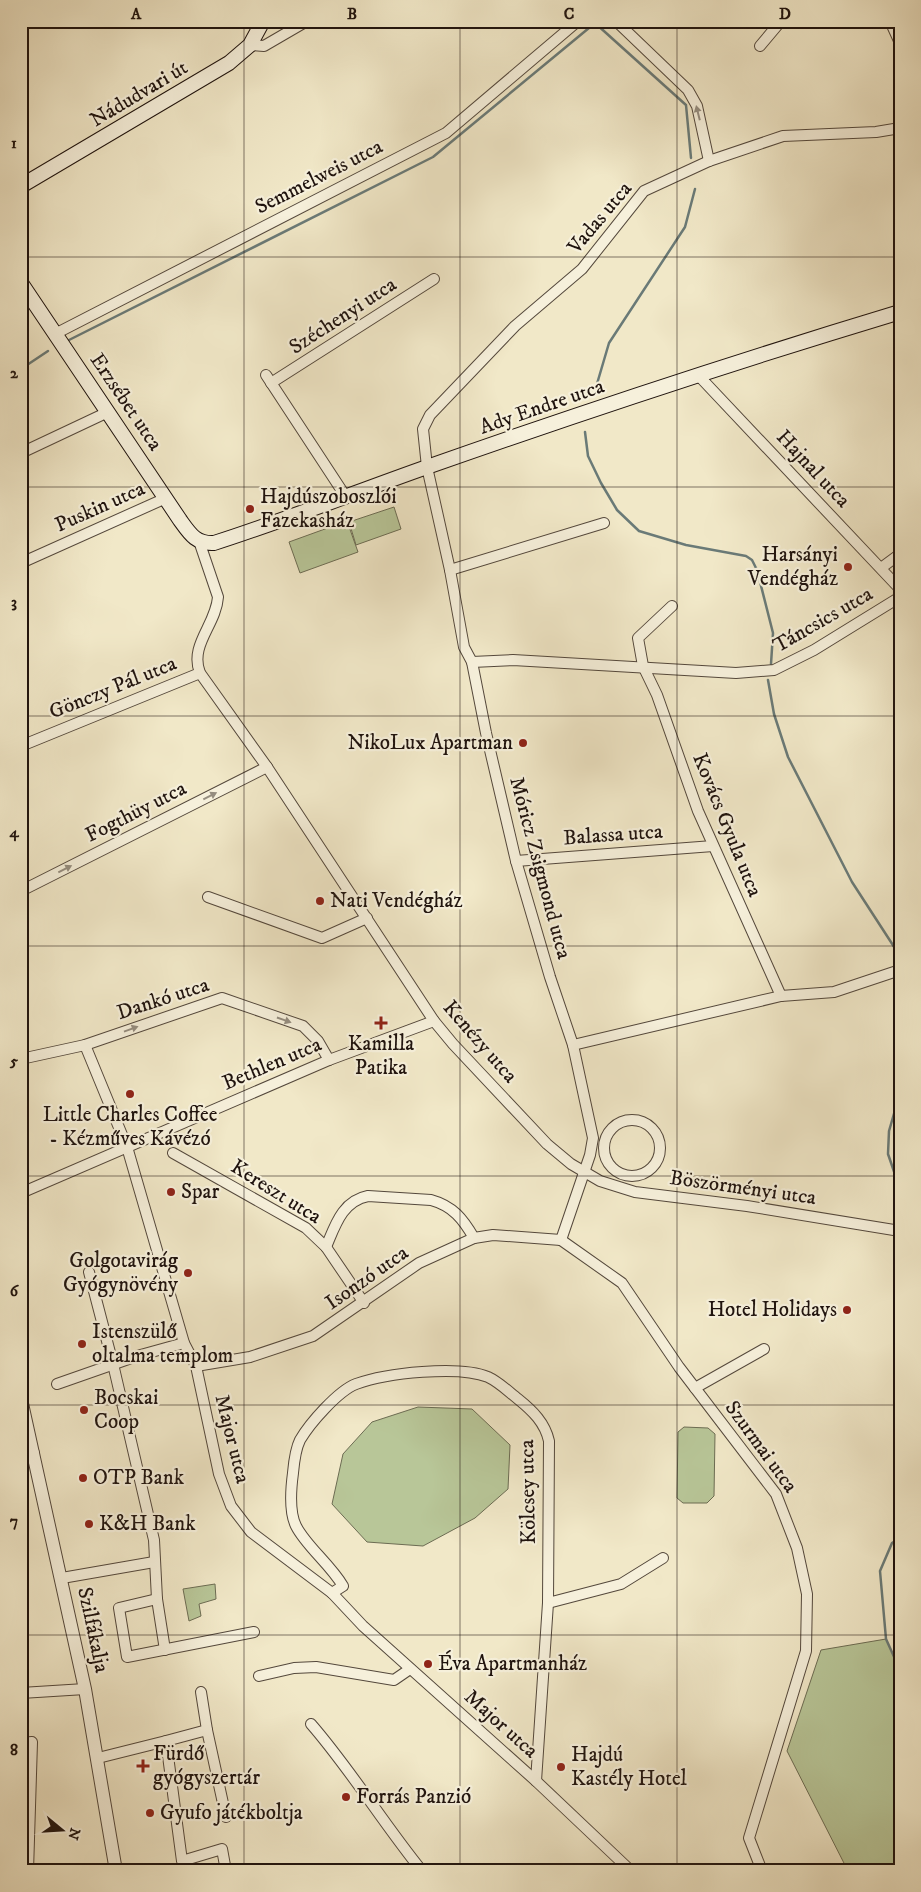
<svg xmlns="http://www.w3.org/2000/svg" width="921" height="1892" viewBox="0 0 921 1892" font-family="'IM FELL DW Pica',serif">
	<rect width="100%" height="100%" fill="#f1e8c8"/>
	<filter id="stains"><feTurbulence type="fractalNoise" baseFrequency=".004" numOctaves="4"/><feColorMatrix values="0 0 0 0 .2 0 0 0 0 .09 0 0 0 0 .02 0 0 0 .5 -.17"/></filter>
	<radialGradient id="worn" r=".72"><stop offset=".6" stop-color="#630" stop-opacity="0"/><stop offset="1" stop-color="#630" stop-opacity=".3"/></radialGradient>
	<!-- green -->
	<g fill="#b8c698" stroke="#6c6c53">
		<path d="M394,507L401,529L356,545L349,522Z"/>
		<path d="M347,521L358,552L300,573L289,542Z"/>
		<path d="M418,1407L472,1409L510,1445L508,1489L475,1518L423,1546L367,1542L332,1504L343,1454L372,1422Z"/>
		<path d="M684,1427L708,1428L715,1434L714,1496L707,1503H683L677,1498L678,1432Z"/>
		<path d="M215,1584L216,1599L199,1604L201,1616L189,1621L183,1589Z"/>
		<path d="M886,1639L900,1670V1871H848L787,1751L821,1650Z"/>
	</g>
	<g fill="none" stroke-linecap="round" stroke-linejoin="round">
		<!-- stream -->
		<g stroke="#6a7a77" stroke-width="2.5">
			<path d="M69,340L433,157L595,23L686,105L691,158"/>
			<path d="M21,369L48,351"/>
			<path d="M594,394L609,343L685,227L695,189"/>
			<path d="M585,432L588,456L601,483L617,510L639,531L686,545L746,556L752,560L757,570L773,633L771,664"/>
			<path d="M768,680L774,714L788,757L852,882L900,956"/>
			<path d="M900,1093L889,1131L888,1154L900,1189"/>
			<path d="M900,1538L892,1543L880,1571L886,1639L900,1670"/>
		</g>
		<!-- minor casing -->
		<g stroke="#54483c" stroke-width="12">
			<g id="minor">
				<path d="M616,21L688,90L697,106L709,161"/>
				<path d="M890,21L900,43"/>
				<path d="M250,45L264,46L307,21"/>
				<path d="M760,46L781,21"/>
				<path d="M55,334L446,133L578,21"/>
				<path d="M266,375L346,497"/>
				<path d="M698,375L900,589"/>
				<path d="M271,383L434,279"/>
				<path d="M21,453L108,412"/>
				<path d="M199,541L218,597C216,625 189,645 200,673L267,767L434,1021L453,1044L547,1144L571,1164L600,1181L635,1192L747,1206L900,1231"/>
				<path d="M21,563L166,498"/>
				<path d="M881,568L900,554"/>
				<path d="M450,570L604,523"/>
				<path d="M672,606L638,638L643,666L657,695L698,811L781,996"/>
				<path d="M472,662L513,660L736,673L774,670L814,650L900,597"/>
				<path d="M21,746L200,673"/>
				<path d="M516,861L713,846"/>
				<path d="M21,891L267,767"/>
				<path d="M208,897L322,938L367,918"/>
				<path d="M85,1045L127,1147L184,1343L196,1366L219,1474L231,1506L251,1532L332,1593L363,1626L536,1781L631,1871"/>
				<path d="M573,1045L781,996L834,992L897,971"/>
				<path d="M21,1059L85,1045L222,998L303,1026L318,1041L329,1060"/>
				<circle cx="632" cy="1148" r="28"/>
				<path d="M173,1153L306,1228L326,1247L364,1303"/>
				<path d="M899,1155H900"/>
				<path d="M21,1193L329,1060L434,1021"/>
				<path d="M561,1240L590,1155L593,1138L573,1045L550,977L516,861L486,733L472,662L464,647L450,570L427,467L423,429L430,415L515,326L582,269L644,191L709,161L783,136L876,132L900,128"/>
				<path d="M561,1240L622,1283L679,1367L776,1494L797,1548L807,1594L806,1651L749,1838L762,1871"/>
				<path d="M326,1247C335,1226 342,1201 368,1196L431,1200C453,1206 463,1219 474,1238"/>
				<path d="M89,1272L113,1364L154,1540L157,1599L165,1650"/>
				<path d="M196,1366L250,1357L313,1336L419,1263L474,1238L493,1235L561,1240"/>
				<path d="M57,1384L137,1356L184,1343"/>
				<path d="M695,1388L764,1349"/>
				<path d="M21,1456L34,1453"/>
				<path d="M62,1578L154,1562"/>
				<path d="M332,1593L343,1586C330,1564 306,1546 296,1526C289,1512 291,1488 293,1473C294,1462 295,1450 300,1440C310,1423 338,1391 356,1384C386,1373 459,1365 488,1377C499,1382 509,1392 518,1399C533,1411 545,1423 549,1441L548,1603L536,1781"/>
				<path d="M157,1599L119,1608L127,1657L254,1632"/>
				<path d="M548,1603L621,1584L663,1558"/>
				<path d="M259,1676L294,1668L316,1667L394,1680L410,1669"/>
				<path d="M201,1692L207,1730"/>
				<path d="M21,1693L85,1689"/>
				<path d="M311,1724C351,1770 383,1823 422,1871"/>
				<path d="M166,1741L207,1730L226,1817"/>
				<path d="M21,1743L32,1742L28,1871"/>
				<path d="M98,1758L166,1741L182,1861L222,1849L226,1871"/>
			</g>
		</g>
		<!-- tertiary casing -->
		<g stroke="#54483c" stroke-width="14">
			<path id="tertiary" d="M21,1399L85,1689L116,1871"/>
		</g>
		<!-- secondary casing -->
		<g stroke="#1f130e" stroke-width="16">
			<g id="secondary">
				<path d="M21,186L229,63L250,45L263,21"/>
				<path d="M21,283L180,520C190,534 196,544 214,543C286,520 356,492 427,467C583,412 741,360 900,312"/>
			</g>
		</g>
		<!-- minor -->
		<use href="#minor" stroke="#f6f0db" stroke-width="10"/>
		<!-- tertiary -->
		<use href="#tertiary" stroke="#f6f0db" stroke-width="12"/>
		<!-- secondary -->
		<use href="#secondary" stroke="#f6f0db" stroke-width="14"/>
	</g>
	<!-- one-way arrows -->
	<defs><path id="oneway-solid" d="M-6-.8H1V-3.2L6.5 0L1 3.2V.8H-6Z" transform="scale(1.25)"/></defs>
	<g fill="#958d7f">
		<use href="#oneway-solid" transform="translate(698 113) rotate(-104)"/>
		<use href="#oneway-solid" transform="translate(210 796) rotate(-27)"/>
		<use href="#oneway-solid" transform="translate(65 869) rotate(-27)"/>
		<use href="#oneway-solid" transform="translate(284 1020) rotate(19)"/>
		<use href="#oneway-solid" transform="translate(131 1029) rotate(-20)"/>
	</g>
	<!-- grid -->
	<path fill="none" stroke="#1f130e" stroke-width="1" stroke-opacity="0.55" d="M244,21V1871M460,21V1871M677,21V1871M21,257H900M21,487H900M21,716H900M21,946H900M21,1176H900M21,1405H900M21,1635H900"/>
	<!-- markers -->
	<g fill="#8f2418" stroke="#f6f0db" stroke-width="2">
		<circle cx="250" cy="509" r="5"/>
		<circle cx="848" cy="567" r="5"/>
		<circle cx="523" cy="743" r="5"/>
		<circle cx="320" cy="901" r="5"/>
		<path d="M378.5 1015.5h5v5h5v5h-5v5h-5v-5h-5v-5h5z"/>
		<circle cx="130" cy="1094" r="5"/>
		<circle cx="171" cy="1192" r="5"/>
		<circle cx="188" cy="1273" r="5"/>
		<circle cx="847" cy="1310" r="5"/>
		<circle cx="82" cy="1344" r="5"/>
		<circle cx="84" cy="1410" r="5"/>
		<circle cx="83" cy="1478" r="5"/>
		<circle cx="89" cy="1524" r="5"/>
		<circle cx="428" cy="1664" r="5"/>
		<path d="M140.5 1758.5h5v5h5v5h-5v5h-5v-5h-5v-5h5z"/>
		<circle cx="561" cy="1767" r="5"/>
		<circle cx="346" cy="1797" r="5"/>
		<circle cx="150" cy="1813" r="5"/>
	</g>
	<g text-anchor="middle" dominant-baseline="central" stroke-width="4.5" stroke-linejoin="round" paint-order="stroke">
		<!-- street labels -->
		<g font-size="21" fill="#1f130e" stroke="#f6f0db">
			<text transform="translate(139 94) rotate(-31)">Nádudvari út</text>
			<text transform="translate(319 177) rotate(-27)">Semmelweis utca</text>
			<text transform="translate(600 218) rotate(-50)">Vadas utca</text>
			<text transform="translate(343 316) rotate(-33)">Széchenyi utca</text>
			<text transform="translate(126 402) rotate(56)">Erzsébet utca</text>
			<text transform="translate(542 407) rotate(-19)">Ady Endre utca</text>
			<text transform="translate(813 469) rotate(47)">Hajnal utca</text>
			<text transform="translate(100 507) rotate(-24)">Puskin utca</text>
			<text transform="translate(823 620) rotate(-30)">Táncsics utca</text>
			<text transform="translate(113 688) rotate(-22)">Gönczy Pál utca</text>
			<text transform="translate(136 812) rotate(-27)">Fogthüy utca</text>
			<text transform="translate(727 825) rotate(68)">Kovács Gyula utca</text>
			<text transform="translate(613 835) rotate(-4)">Balassa utca</text>
			<text transform="translate(540 868) rotate(75)">Móricz Zsigmond utca</text>
			<text transform="translate(163 999) rotate(-18)">Dankó utca</text>
			<text transform="translate(480 1042) rotate(49)">Kenézy utca</text>
			<text transform="translate(272 1064) rotate(-23)">Bethlen utca</text>
			<text transform="translate(743 1188) rotate(8)">Böszörményi utca</text>
			<text transform="translate(276 1192) rotate(32)">Kereszt utca</text>
			<text transform="translate(367 1278) rotate(-35)">Isonzó utca</text>
			<text transform="translate(232 1439) rotate(76)">Major utca</text>
			<text transform="translate(761 1447) rotate(54)">Szurmai utca</text>
			<text transform="translate(528 1492) rotate(-91)">Kölcsey utca</text>
			<text transform="translate(93 1630) rotate(78)">Szilfákalja</text>
			<text transform="translate(501 1724) rotate(42)">Major utca</text>
		</g>
		<!-- poi labels -->
		<g font-size="21" fill="#1f130e" stroke="#f6f0db" text-anchor="start">
			<text x="260" y="497">Hajdúszoboszlói<tspan x="260" dy="24">Fazekasház</tspan></text>
			<text x="838" y="555" text-anchor="end">Harsányi<tspan x="838" dy="24">Vendégház</tspan></text>
			<text x="513" y="743" text-anchor="end">NikoLux Apartman</text>
			<text x="330" y="901">Nati Vendégház</text>
			<text x="381" y="1044" text-anchor="middle">Kamilla<tspan x="381" dy="24">Patika</tspan></text>
			<text x="130" y="1115" text-anchor="middle">Little Charles Coffee<tspan x="130" dy="24">- Kézműves Kávézó</tspan></text>
			<text x="181" y="1192">Spar</text>
			<text x="178" y="1261" text-anchor="end">Golgotavirág<tspan x="178" dy="24">Gyógynövény</tspan></text>
			<text x="837" y="1310" text-anchor="end">Hotel Holidays</text>
			<text x="92" y="1332">Istenszülő<tspan x="92" dy="24">oltalma templom</tspan></text>
			<text x="94" y="1398">Bocskai<tspan x="94" dy="24">Coop</tspan></text>
			<text x="93" y="1478">OTP Bank</text>
			<text x="99" y="1524">K&amp;H Bank</text>
			<text x="438" y="1664">Éva Apartmanház</text>
			<text x="153" y="1754">Fürdő<tspan x="153" dy="24">gyógyszertár</tspan></text>
			<text x="571" y="1755">Hajdú<tspan x="571" dy="24">Kastély Hotel</tspan></text>
			<text x="356" y="1797">Forrás Panzió</text>
			<text x="160" y="1813">Gyufo játékboltja</text>
		</g>
	</g>
	<!-- margin -->
	<rect width="921" height="1892" fill="none" stroke="#f1e8c8" stroke-width="55"/>
	<!-- north arrow -->
	<g transform="translate(62 1830) rotate(108)" stroke="#f6f0db" stroke-width="4" paint-order="stroke">
	<path d="M0-4L9 19L0 12L-9 19Z" fill="#1f130e"/>
	<text y="-8" font-size="14" font-weight="bold" text-anchor="middle" fill="#1f130e">N</text>
	</g>
	<rect x="28" y="28" width="866" height="1836" fill="none" stroke="#1f130e" stroke-width="2"/>
	<g font-size="16" text-anchor="middle" font-weight="bold" fill="#1f130e">
		<text x="136" y="19">A</text>
		<text x="352" y="19">B</text>
		<text x="569" y="19">C</text>
		<text x="785" y="19">D</text>
		<text x="14" y="148">1</text>
		<text x="14" y="378">2</text>
		<text x="14" y="607">3</text>
		<text x="14" y="837">4</text>
		<text x="14" y="1066">5</text>
		<text x="14" y="1296">6</text>
		<text x="14" y="1526">7</text>
		<text x="14" y="1755">8</text>
	</g>
	<rect width="100%" height="100%" filter="url(#stains)"/>
	<rect width="100%" height="100%" fill="url(#worn)"/>
</svg>
